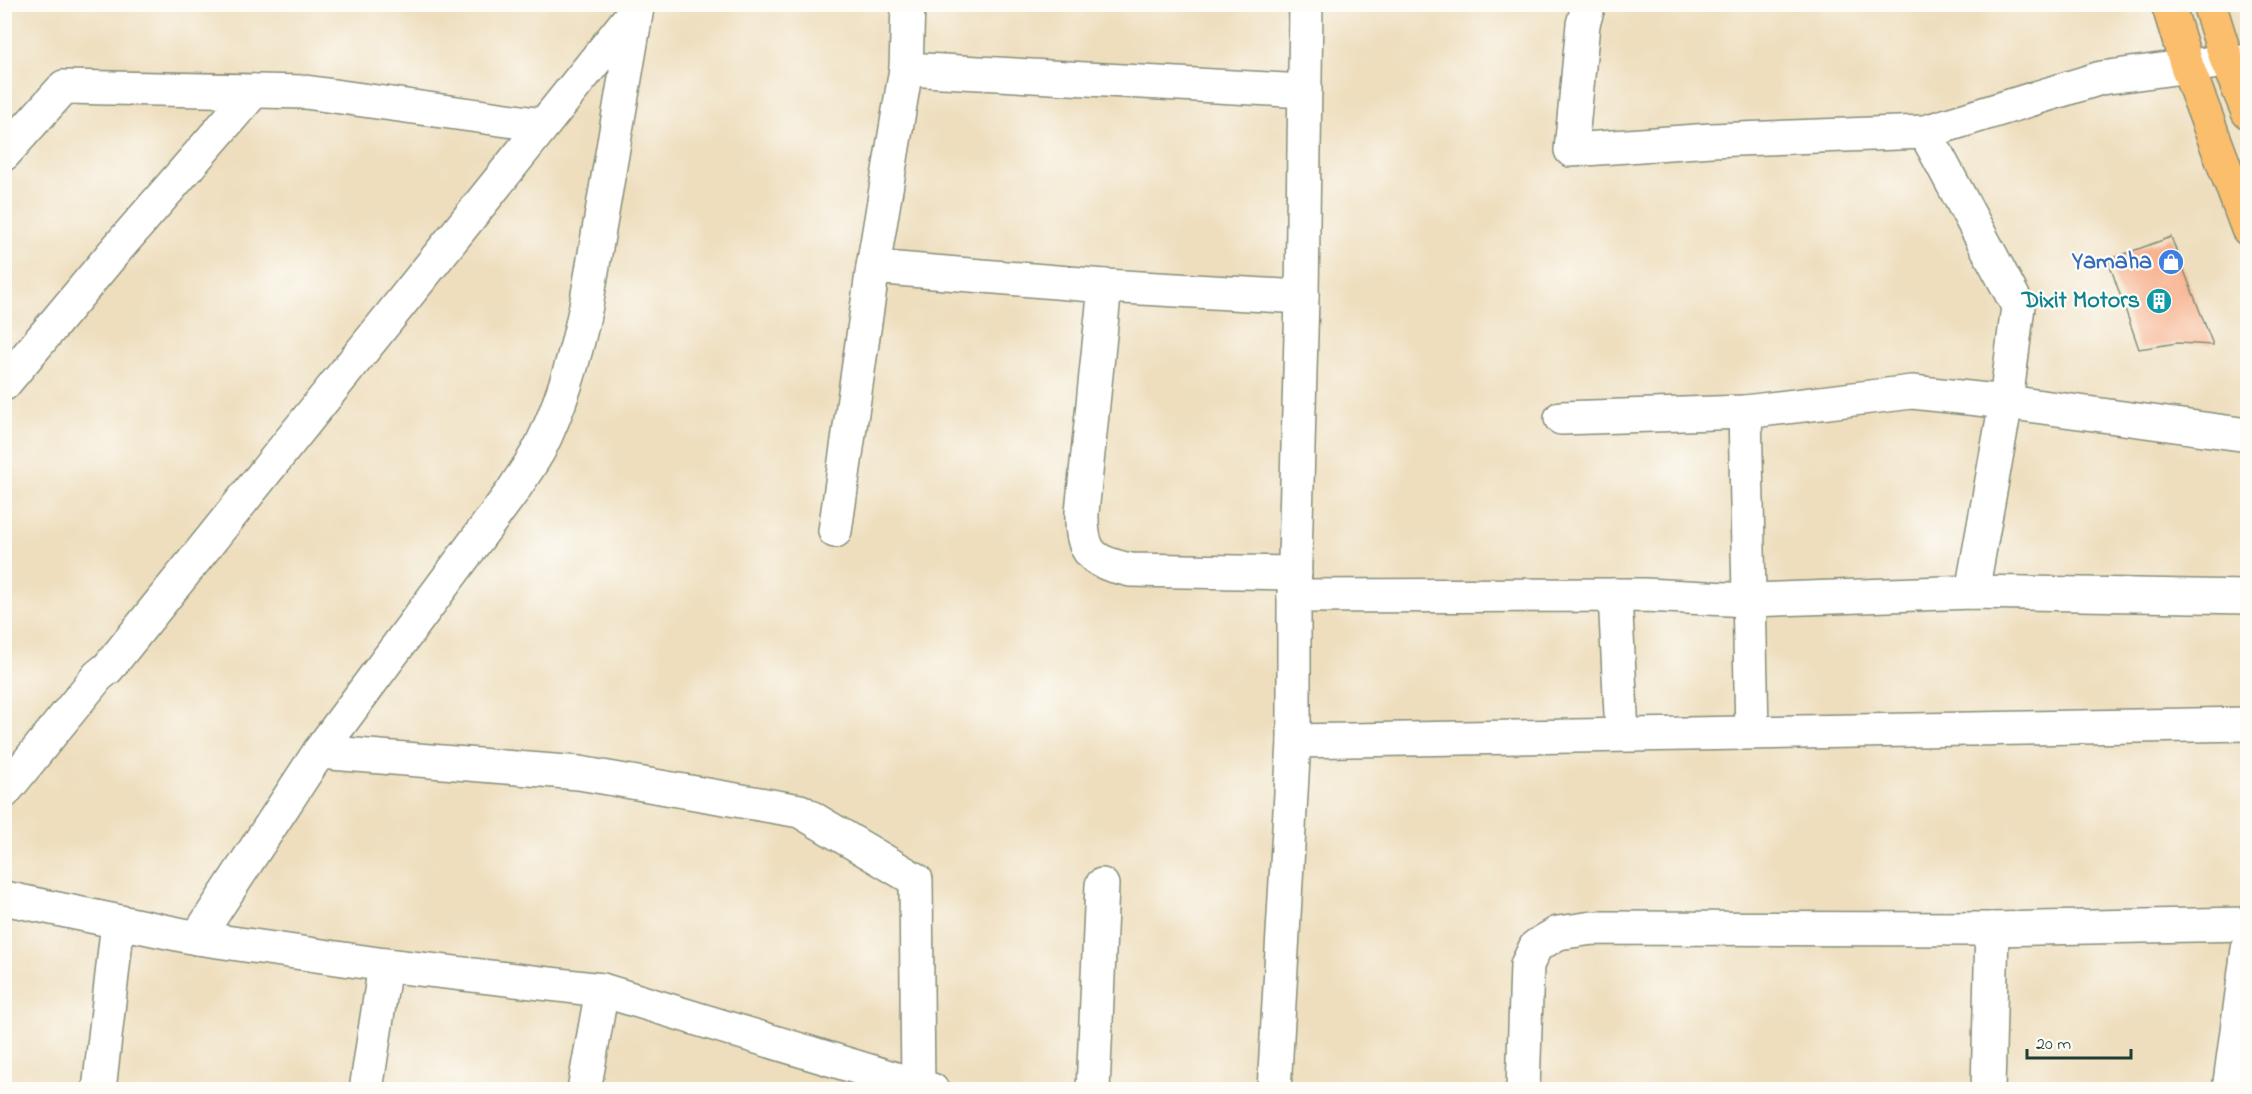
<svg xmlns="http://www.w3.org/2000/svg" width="2252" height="1094" viewBox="0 0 2252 1094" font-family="'Indie Flower',sans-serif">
	<rect width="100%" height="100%" fill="#fdfcf7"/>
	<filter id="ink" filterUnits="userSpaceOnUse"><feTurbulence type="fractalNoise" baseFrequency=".0167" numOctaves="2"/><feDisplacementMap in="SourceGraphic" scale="12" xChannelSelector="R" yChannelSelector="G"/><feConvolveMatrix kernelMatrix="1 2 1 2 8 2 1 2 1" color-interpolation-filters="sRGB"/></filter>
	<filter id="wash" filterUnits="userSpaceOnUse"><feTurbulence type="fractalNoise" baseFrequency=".008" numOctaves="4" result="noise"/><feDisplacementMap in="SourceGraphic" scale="24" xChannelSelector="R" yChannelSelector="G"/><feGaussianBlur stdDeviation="1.35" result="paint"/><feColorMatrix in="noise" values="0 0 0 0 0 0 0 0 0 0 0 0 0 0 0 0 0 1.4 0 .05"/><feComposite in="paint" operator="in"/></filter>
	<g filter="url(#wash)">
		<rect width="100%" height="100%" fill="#eedebe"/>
		<g id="blocks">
			<!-- building -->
			<path fill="#f7ad88" d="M2171,237L2213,345L2177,343L2139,349L2108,260Z"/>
		</g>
	</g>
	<g filter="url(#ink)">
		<use href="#blocks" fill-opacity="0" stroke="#868e79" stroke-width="1.5"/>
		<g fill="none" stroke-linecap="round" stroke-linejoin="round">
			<!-- street casing -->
			<g stroke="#868e79" stroke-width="36">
				<g id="street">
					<path d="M1589,4L1583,24L1571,150L1711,140L1925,132"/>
					<path d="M906,69L1305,91"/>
					<path d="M4,154L64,87L305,92L543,125"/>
					<path d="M873,267L906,69L908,4"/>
					<path d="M1105,286L1082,512C1081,554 1092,562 1131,570L1295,573"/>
					<path d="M4,384L115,251L254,91"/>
					<path d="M1561,418L1745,412"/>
					<path d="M835,531L873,267L1105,286L1302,297"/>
					<path d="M1972,592L2006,402L2018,306L1925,132L2101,78L2227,61L2248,63"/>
					<path d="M1615,595L1622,734"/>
					<path d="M1294,596L1302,297L1306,4"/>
					<path d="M1752,731L1745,412L1912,392L2006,402L2248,435"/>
					<path d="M1294,741L2248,724"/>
					<path d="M319,752L579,773L800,811L916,880L918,1090"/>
					<path d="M4,792L98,676L108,668L635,11"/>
					<path d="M4,898L197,938L385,965L602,990L932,1090"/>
					<path d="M197,938L319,752L512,492C521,478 531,464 539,450C562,404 576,355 586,306L637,8"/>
					<path d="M99,1090L118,922"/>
					<path d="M366,1090L385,965"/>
					<path d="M584,1090L602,990"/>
					<path d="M1093,1090L1102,885"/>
					<path d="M1274,1090L1294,741V596L1644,595L1749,600L1972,592L2248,597"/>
					<path d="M1523,1090L1527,965L1536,946L1558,933L1593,928L1992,929L2248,924"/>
					<path d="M1988,1090L1992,929"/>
					<path d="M2229,1090L2248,949"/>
				</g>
			</g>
			<!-- primary casing -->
			<g stroke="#868e79" stroke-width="36">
				<g id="primary">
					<path d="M2168,4L2187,66L2248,229"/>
					<path d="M2209,4L2227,61L2248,112"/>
				</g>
			</g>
			<!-- street -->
			<use href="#street" stroke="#fff" stroke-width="33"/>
			<!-- primary -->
			<use href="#primary" stroke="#fabe6d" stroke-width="33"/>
		</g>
	</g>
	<!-- icons -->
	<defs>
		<g id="shop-disc" transform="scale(1.35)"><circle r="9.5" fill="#3f7fe0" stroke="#fdfcf7"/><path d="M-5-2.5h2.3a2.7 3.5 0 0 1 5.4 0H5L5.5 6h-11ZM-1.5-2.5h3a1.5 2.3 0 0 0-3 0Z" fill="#fff"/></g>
		<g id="building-disc" transform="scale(1.35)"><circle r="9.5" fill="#0f9aa8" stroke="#fdfcf7"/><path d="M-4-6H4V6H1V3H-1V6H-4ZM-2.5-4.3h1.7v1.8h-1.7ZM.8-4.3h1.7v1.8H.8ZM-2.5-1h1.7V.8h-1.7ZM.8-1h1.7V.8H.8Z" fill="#fff"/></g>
	</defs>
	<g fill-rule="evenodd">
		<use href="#shop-disc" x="2171" y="262"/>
		<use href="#building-disc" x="2159" y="301"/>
	</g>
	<g text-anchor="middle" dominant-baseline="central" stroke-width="4.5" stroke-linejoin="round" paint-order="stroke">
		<!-- shop labels -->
		<g font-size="24" font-weight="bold" fill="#366cbe" stroke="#fdfcf7" text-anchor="end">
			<text x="2152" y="262">Yamaha</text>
		</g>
		<!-- culture labels -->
		<g font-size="24" font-weight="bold" fill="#0d838f" stroke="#fdfcf7" text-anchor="end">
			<text x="2140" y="301">Dixit Motors</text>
		</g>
	</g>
	<!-- margin -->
	<rect width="2252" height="1094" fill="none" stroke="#fdfcf7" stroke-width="24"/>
	<!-- scale -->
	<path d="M2027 1049v9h104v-9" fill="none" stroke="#1f3d34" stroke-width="3"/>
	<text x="2036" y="1049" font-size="18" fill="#1f3d34" stroke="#fdfcf7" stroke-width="4.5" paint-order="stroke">20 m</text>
</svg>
